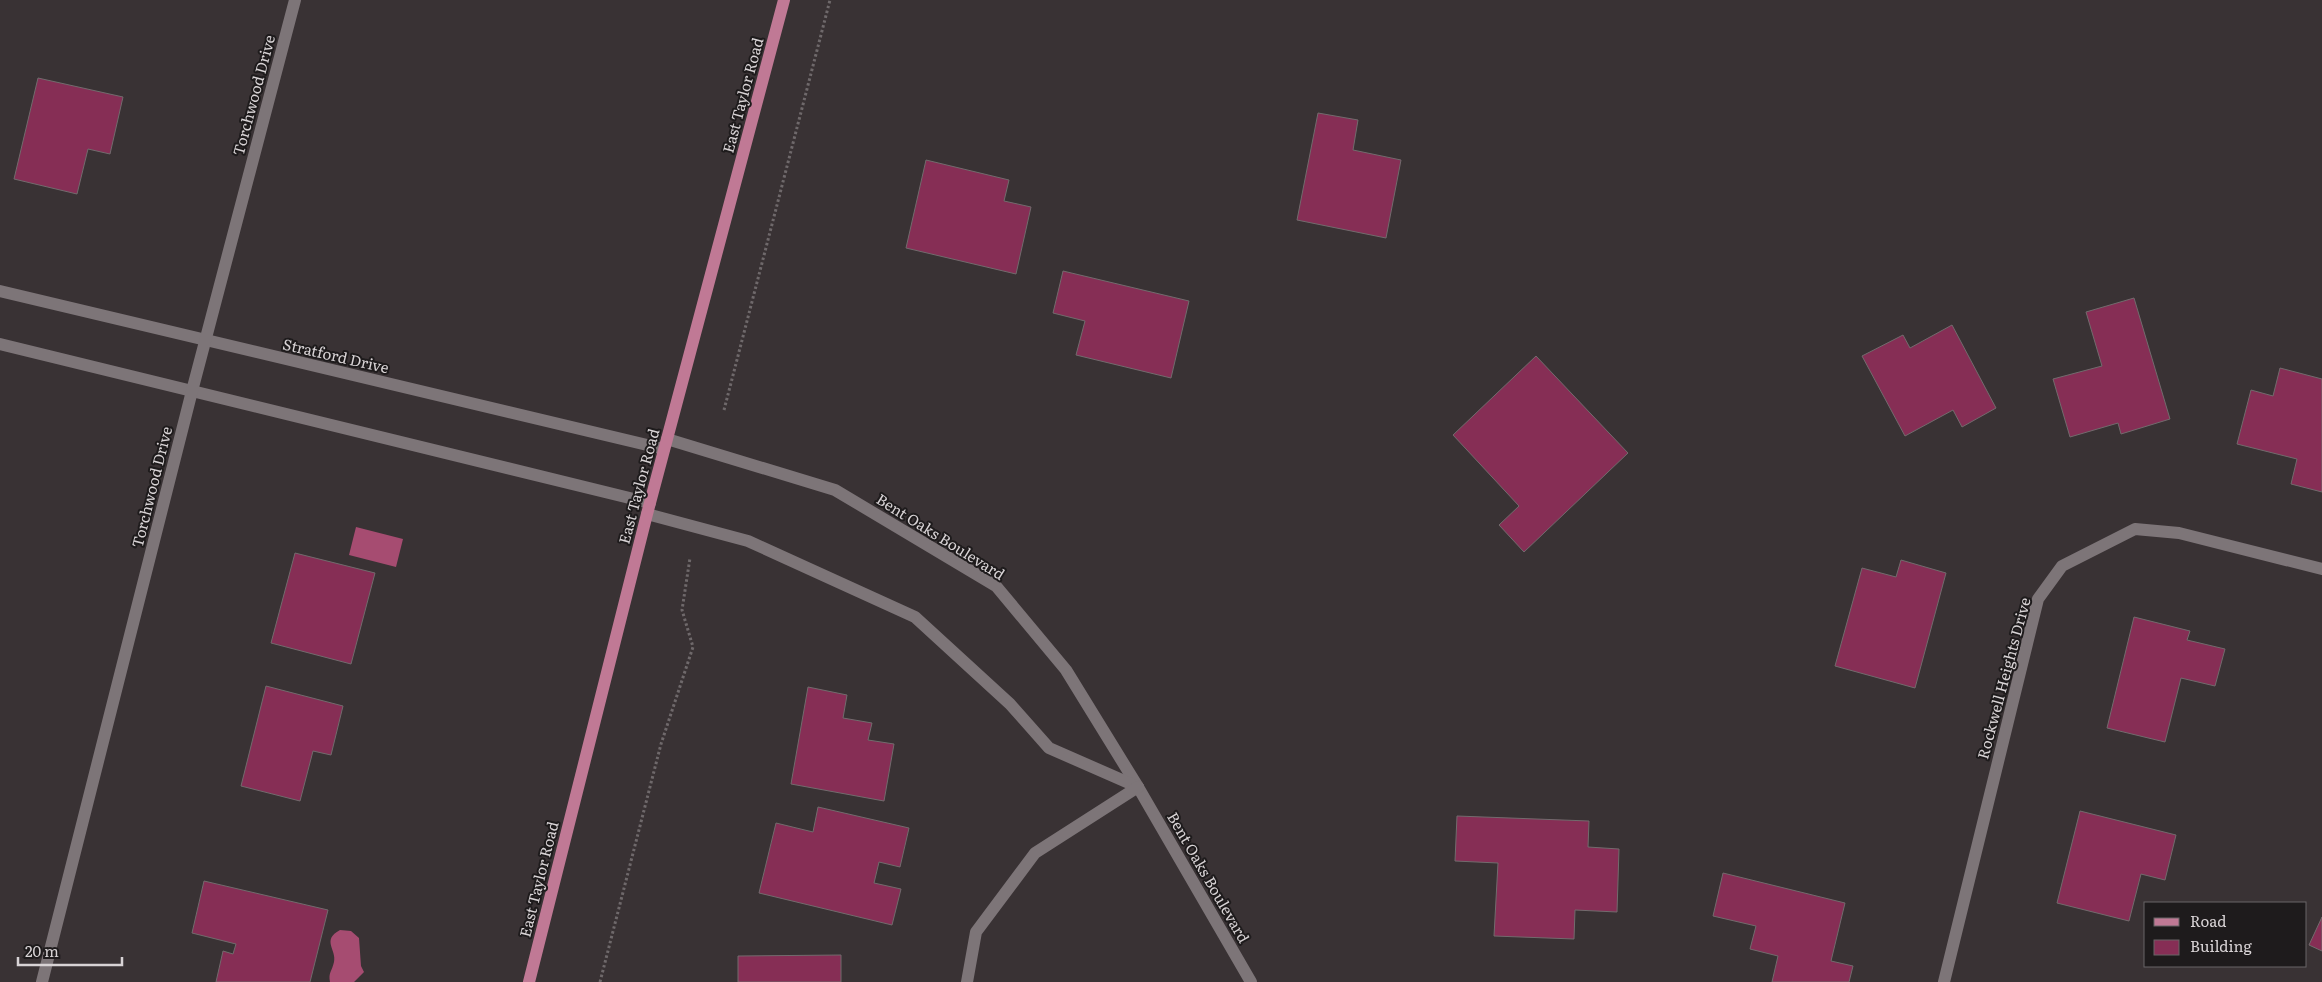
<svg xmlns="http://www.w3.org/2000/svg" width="2322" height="982" viewBox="0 0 2322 982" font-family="Literata,serif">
	<rect width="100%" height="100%" fill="#393234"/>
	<!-- water -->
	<g fill="#a64c71">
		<path d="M356,527L403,539L396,567L349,555Z"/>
		<path d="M340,930L351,931L359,938L361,966L364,972L354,982H330C328,973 332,971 334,962C337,950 321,940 340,930Z"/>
	</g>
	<!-- building -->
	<g fill="#862e55" stroke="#726b6d">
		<path d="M38,78L123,97L110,154L88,149L77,194L14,179Z"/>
		<path d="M1318,113L1358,120L1353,150L1401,160L1386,238L1297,220Z"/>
		<path d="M926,160L1009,180L1004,201L1031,207L1016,274L906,248Z"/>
		<path d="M1063,271L1189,301L1171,378L1076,355L1085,321L1053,313Z"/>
		<path d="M2134,298L2170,419L2121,434L2118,423L2070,437L2053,379L2102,366L2086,312Z"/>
		<path d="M1952,325L1996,408L1962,427L1953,410L1905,436L1862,356L1903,335L1910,348Z"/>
		<path d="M1536,356L1628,453L1524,552L1499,525L1519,506L1453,435Z"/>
		<path d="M2280,368L2322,379V492L2291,484L2297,459L2237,444L2251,390L2273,396Z"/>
		<path d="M295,553L375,573L351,664L271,643Z"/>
		<path d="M1901,560L1946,573L1915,688L1835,666L1862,568L1896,577Z"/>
		<path d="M2134,617L2190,631L2187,640L2225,649L2215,686L2181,678L2165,742L2107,728Z"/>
		<path d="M266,686L343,706L331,755L313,751L300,801L241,786Z"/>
		<path d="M808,687L847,695L843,718L872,723L868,740L894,744L884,801L791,784Z"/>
		<path d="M818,807L909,828L900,867L879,862L874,883L901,889L892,925L759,893L776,823L813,832Z"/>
		<path d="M2080,811L2176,835L2165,880L2141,874L2129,921L2057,903Z"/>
		<path d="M1457,816L1589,821L1588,847L1619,849L1617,912L1575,910L1574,939L1494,936L1498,863L1455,861Z"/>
		<path d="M1723,873L1845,903L1831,961L1853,966L1849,982H1772L1778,956L1750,949L1756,926L1713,916Z"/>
		<path d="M204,881L328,910L310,982H216L223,951L233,954L236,944L192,933Z"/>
		<path d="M2322,917V951L2309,945Z"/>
		<path d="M841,955V982H738V956Z"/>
	</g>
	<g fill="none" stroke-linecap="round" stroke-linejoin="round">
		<!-- path -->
		<g stroke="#6f696b" stroke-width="3" stroke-dasharray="2.5 2.5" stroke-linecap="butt">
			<path d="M724,410L830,0"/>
			<path d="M600,982L661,744L693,647L682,610L690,558"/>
		</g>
		<!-- minor -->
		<g stroke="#7d7578" stroke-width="12">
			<path d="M0,291L664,449"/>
			<path d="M0,344L650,503"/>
			<path d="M667,439L835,490L996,586L1066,670L1138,787L1251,982"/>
			<path d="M647,514L748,541L915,617L1010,704L1049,748L1138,787"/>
			<path d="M42,982L192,391L295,0"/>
			<path d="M967,982L976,932L1035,853L1138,787"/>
			<path d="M1944,982L2038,599L2062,566L2135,529L2179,533L2322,569"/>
		</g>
		<!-- major -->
		<path stroke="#c07995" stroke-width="12" d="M529,982L647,514L784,0"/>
	</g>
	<g text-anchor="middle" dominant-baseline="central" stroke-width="4" stroke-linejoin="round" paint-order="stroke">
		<!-- street labels -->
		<g font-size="15" fill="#d8d3d5" stroke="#1e1b1c">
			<text transform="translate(253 95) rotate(-75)">Torchwood Drive</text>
			<text transform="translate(742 95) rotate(-75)">East Taylor Road</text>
			<text transform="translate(336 355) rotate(13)">Stratford Drive</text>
			<text transform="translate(638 486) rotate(-75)">East Taylor Road</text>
			<text transform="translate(151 487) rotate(-76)">Torchwood Drive</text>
			<text transform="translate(941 536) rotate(32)">Bent Oaks Boulevard</text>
			<text transform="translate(2003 678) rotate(-75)">Rockwell Heights Drive</text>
			<text transform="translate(1209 877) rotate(60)">Bent Oaks Boulevard</text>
			<text transform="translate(538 879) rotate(-76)">East Taylor Road</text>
		</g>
	</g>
	<!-- legend -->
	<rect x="2144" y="902" width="162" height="65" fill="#1e1b1c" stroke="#686566"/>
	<rect x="2154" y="918" width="25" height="8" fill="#c07995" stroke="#686566"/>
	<text x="2190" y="927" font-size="15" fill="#d8d3d5">Road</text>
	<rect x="2154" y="940" width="25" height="15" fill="#862e55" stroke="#686566"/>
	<text x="2190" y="952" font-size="15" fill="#d8d3d5">Building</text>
	<!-- scale -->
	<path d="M18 957v8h104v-8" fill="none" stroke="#d8d3d5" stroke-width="2.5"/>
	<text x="25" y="957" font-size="15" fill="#d8d3d5" stroke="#1e1b1c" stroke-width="4" paint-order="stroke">20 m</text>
</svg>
